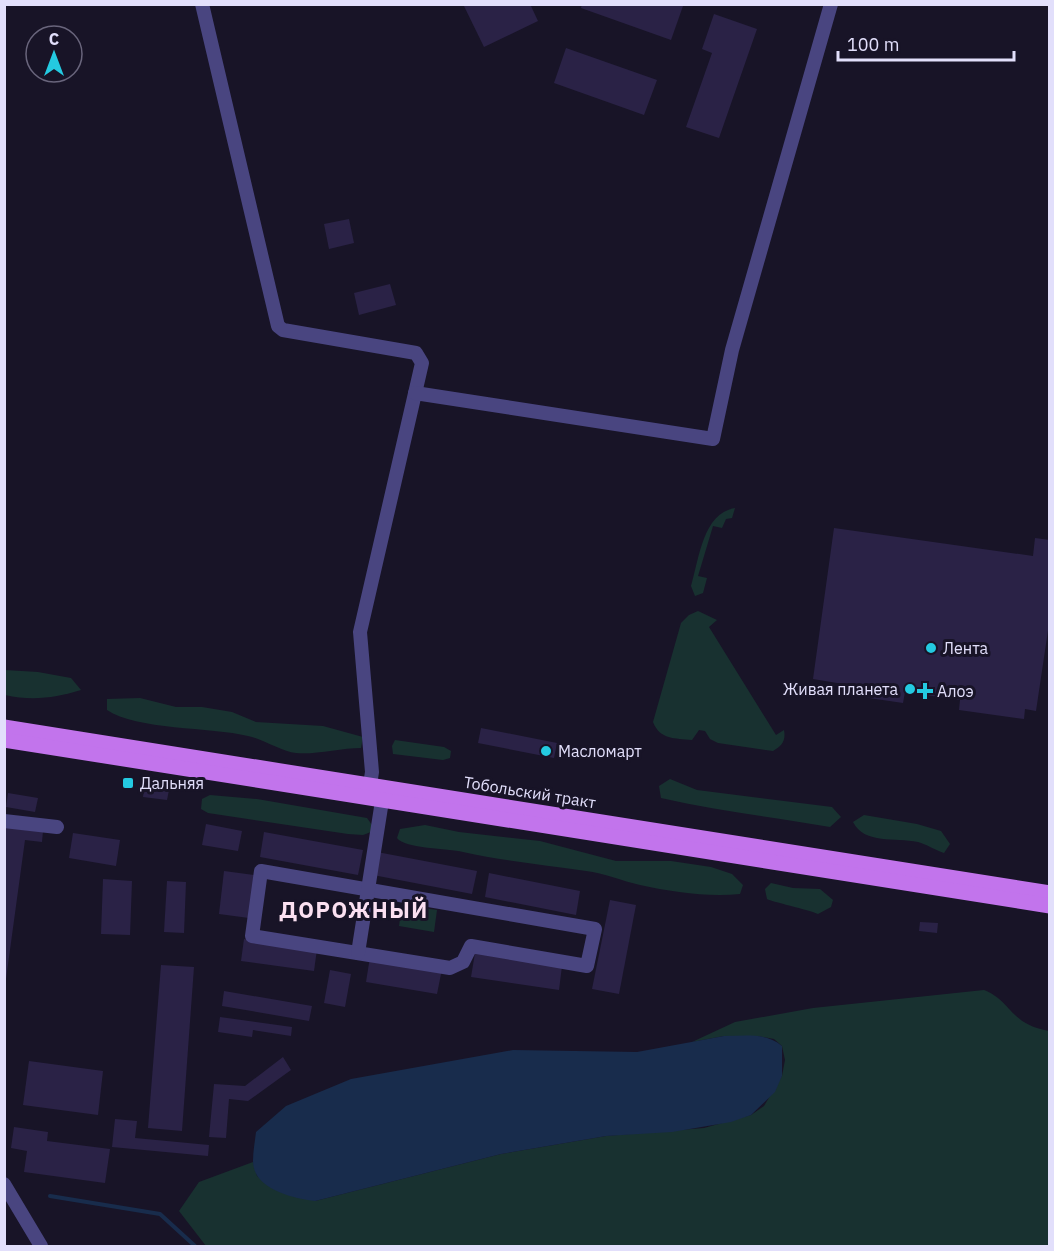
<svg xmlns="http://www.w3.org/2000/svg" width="1054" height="1251" viewBox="0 0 1054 1251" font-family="'IBM Plex Sans',sans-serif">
	<rect width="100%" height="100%" fill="#181427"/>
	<!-- green -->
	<g fill="#183130">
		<path d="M735,508L732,518L726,519L722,528L713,526L698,576L707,578L703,593L695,596L691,586C699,559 703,513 735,508Z"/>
		<path d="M698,611L717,620L709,627L776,735L784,730C786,741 782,746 773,751L718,743L710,739L705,731L699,730L692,740C675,738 660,740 653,722L681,623L689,615Z"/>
		<path d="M5,670L38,672L71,678L81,690C55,698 32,701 5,695Z"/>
		<path d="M140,698L176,707H202L232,712L256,722L323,726L363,737L361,748C341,748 314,755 296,753C282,752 263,739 248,736C211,727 136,730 107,710V699Z"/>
		<path d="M395,740L444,747L451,751L450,758L443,760L393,754L392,746Z"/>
		<path d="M670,779L697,790L832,807L841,817L830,827C774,817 717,811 661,798L659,786Z"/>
		<path d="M210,795L257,799L367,818L372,825L371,832L363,835L348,834L208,813L201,809L202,799Z"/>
		<path d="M864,815L917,824L941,831L950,844L944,853C935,850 926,844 918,842C895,837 865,845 853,822Z"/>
		<path d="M425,825L459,832L540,841L616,861H671L711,867L732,874L743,885L740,894C707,897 672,892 640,885C622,881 604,873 586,871C545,865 504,861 463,852C448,848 405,849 397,838L400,829Z"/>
		<path d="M771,883L793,888L820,889L833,900L831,907L818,914C810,910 769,901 767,899C767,898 765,890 765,889Z"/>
		<path d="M402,905L437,910L434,932L399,926Z"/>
		<path d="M984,990C1012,1001 1009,1024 1049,1031V1246H206L179,1211L199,1182L253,1162L257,1176L269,1184L315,1201L501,1154L606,1136L704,1128L751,1115L764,1106L782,1076L785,1060L782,1046L774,1039L758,1036H724L692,1042L735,1022L813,1008Z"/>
	</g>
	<!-- water -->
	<path fill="#182c4c" d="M724,1036C745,1036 766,1032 782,1046V1076L775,1092L751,1115L731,1122L672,1132L606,1136L501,1154L315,1201C292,1198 253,1189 253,1161C253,1151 255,1141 256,1132L286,1106L351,1079L513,1050L637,1052Z"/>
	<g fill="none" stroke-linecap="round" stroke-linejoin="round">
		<!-- stream -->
		<path stroke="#182c4c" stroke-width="4" d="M50,1196L160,1214L195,1246"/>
	</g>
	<!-- building -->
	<g fill="#2a2246">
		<path d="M463,4H530L538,21L484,47Z"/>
		<path d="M582,4H680L683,6L671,40L581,8Z"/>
		<path d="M714,14L757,29L719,138L686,127L712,53L702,49Z"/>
		<path d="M566,48L657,80L644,115L554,83Z"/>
		<path d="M349,219L354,243L329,249L324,224Z"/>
		<path d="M390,284L396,305L359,315L354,293Z"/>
		<path d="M834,528L1033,556L1035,538L1050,540V617L1036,711L1025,709L1024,719L959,710L960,700L905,692L903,703L842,694L843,684L813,679Z"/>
		<path d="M481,728L557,743L554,758L478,743Z"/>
		<path d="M145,781L170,785L167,800L143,797Z"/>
		<path d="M8,793L38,798L35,812L6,807Z"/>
		<path d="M206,824L242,831L238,851L202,845Z"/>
		<path d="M4,825L43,831L42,842L25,840L6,979Z"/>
		<path d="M264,832L363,850L358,875L260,857Z"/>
		<path d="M73,833L120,840L116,866L69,858Z"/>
		<path d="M377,852L477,871L472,894L373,875Z"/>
		<path d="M224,871L254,875L249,918L219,914Z"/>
		<path d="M489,873L580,891L576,915L485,897Z"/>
		<path d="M103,879L132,881L130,935L101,934Z"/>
		<path d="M167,881L186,882L184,933L164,932Z"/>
		<path d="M610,900L636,905L619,994L592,989Z"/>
		<path d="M920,922L938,923L937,933L919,931Z"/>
		<path d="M244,939L317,949L314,971L241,961Z"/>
		<path d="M475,953L562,966L559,990L471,977Z"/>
		<path d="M370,957L442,969L437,994L366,982Z"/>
		<path d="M161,965L194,967L182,1131L148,1128Z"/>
		<path d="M330,970L351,974L345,1007L324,1003Z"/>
		<path d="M224,991L312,1006L309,1021L222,1006Z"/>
		<path d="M220,1017L292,1027L291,1036L253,1030L252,1037L218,1032Z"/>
		<path d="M283,1057L291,1070L248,1101L229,1099L226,1138L209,1137L214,1084L245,1086Z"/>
		<path d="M29,1061L103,1071L98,1115L23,1105Z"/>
		<path d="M115,1119L137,1121L135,1138L209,1145L208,1156L112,1147Z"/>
		<path d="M14,1127L48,1132L47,1141L110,1149L105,1183L24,1172L27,1151L11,1148Z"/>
	</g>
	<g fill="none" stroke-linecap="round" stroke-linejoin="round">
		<!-- minor -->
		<g stroke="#494580" stroke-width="14">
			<path d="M202,4L278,326L283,330L416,353L422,363L360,632L372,772L370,785"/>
			<path d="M415,393L713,439L732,350L831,4"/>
			<path d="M4,821L57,827"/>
			<path d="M261,871L595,929L587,966L471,946L463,962L450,968L252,936Z"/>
			<path d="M358,953L382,801"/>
			<path d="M4,1184L41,1246"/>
		</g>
		<!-- primary -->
		<g stroke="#c274ec" stroke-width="15">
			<path d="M4,727L1050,893"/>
			<path d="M4,740L1050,906"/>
		</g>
	</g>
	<!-- markers -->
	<g fill="#24cae1" stroke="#181427" stroke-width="2">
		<circle cx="931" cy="648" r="6"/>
		<circle cx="910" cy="689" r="6"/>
		<path d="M922 682h6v6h6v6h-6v6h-6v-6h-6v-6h6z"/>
		<circle cx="546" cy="751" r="6"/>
		<rect x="122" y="777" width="12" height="12" rx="3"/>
	</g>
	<g text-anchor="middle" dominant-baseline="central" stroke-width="6" stroke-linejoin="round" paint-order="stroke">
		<!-- poi labels -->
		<g font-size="16" fill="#e2dffb" stroke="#181427" text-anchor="start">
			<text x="943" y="648">Лента</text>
			<text x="898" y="689" text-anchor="end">Живая планета</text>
			<text x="937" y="691">Алоэ</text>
			<text x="558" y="751">Масломарт</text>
			<text x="140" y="783">Дальняя</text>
		</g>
		<!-- street labels -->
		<g font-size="16" fill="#e2dffb" stroke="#181427">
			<text transform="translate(530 792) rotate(9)">Тобольский тракт</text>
		</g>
		<!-- district labels -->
		<g font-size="22" font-weight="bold" letter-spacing="1.5" fill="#fbe0f1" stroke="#181427">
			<text x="354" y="909">ДОРОЖНЫЙ</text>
		</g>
	</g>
	<!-- border -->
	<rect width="1054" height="1251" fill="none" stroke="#e2dffb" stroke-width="12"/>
	<!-- north arrow -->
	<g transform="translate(54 54)"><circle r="28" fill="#181427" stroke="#69657c" stroke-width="1.5"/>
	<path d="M0-4.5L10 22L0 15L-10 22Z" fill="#24cae1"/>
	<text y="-9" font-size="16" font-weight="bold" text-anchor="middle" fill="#e2dffb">С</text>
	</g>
	<!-- scale -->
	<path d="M838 51v9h176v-9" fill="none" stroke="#e2dffb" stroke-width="3"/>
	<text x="847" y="51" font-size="18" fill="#e2dffb" stroke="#181427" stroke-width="4.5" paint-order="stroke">100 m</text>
</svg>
